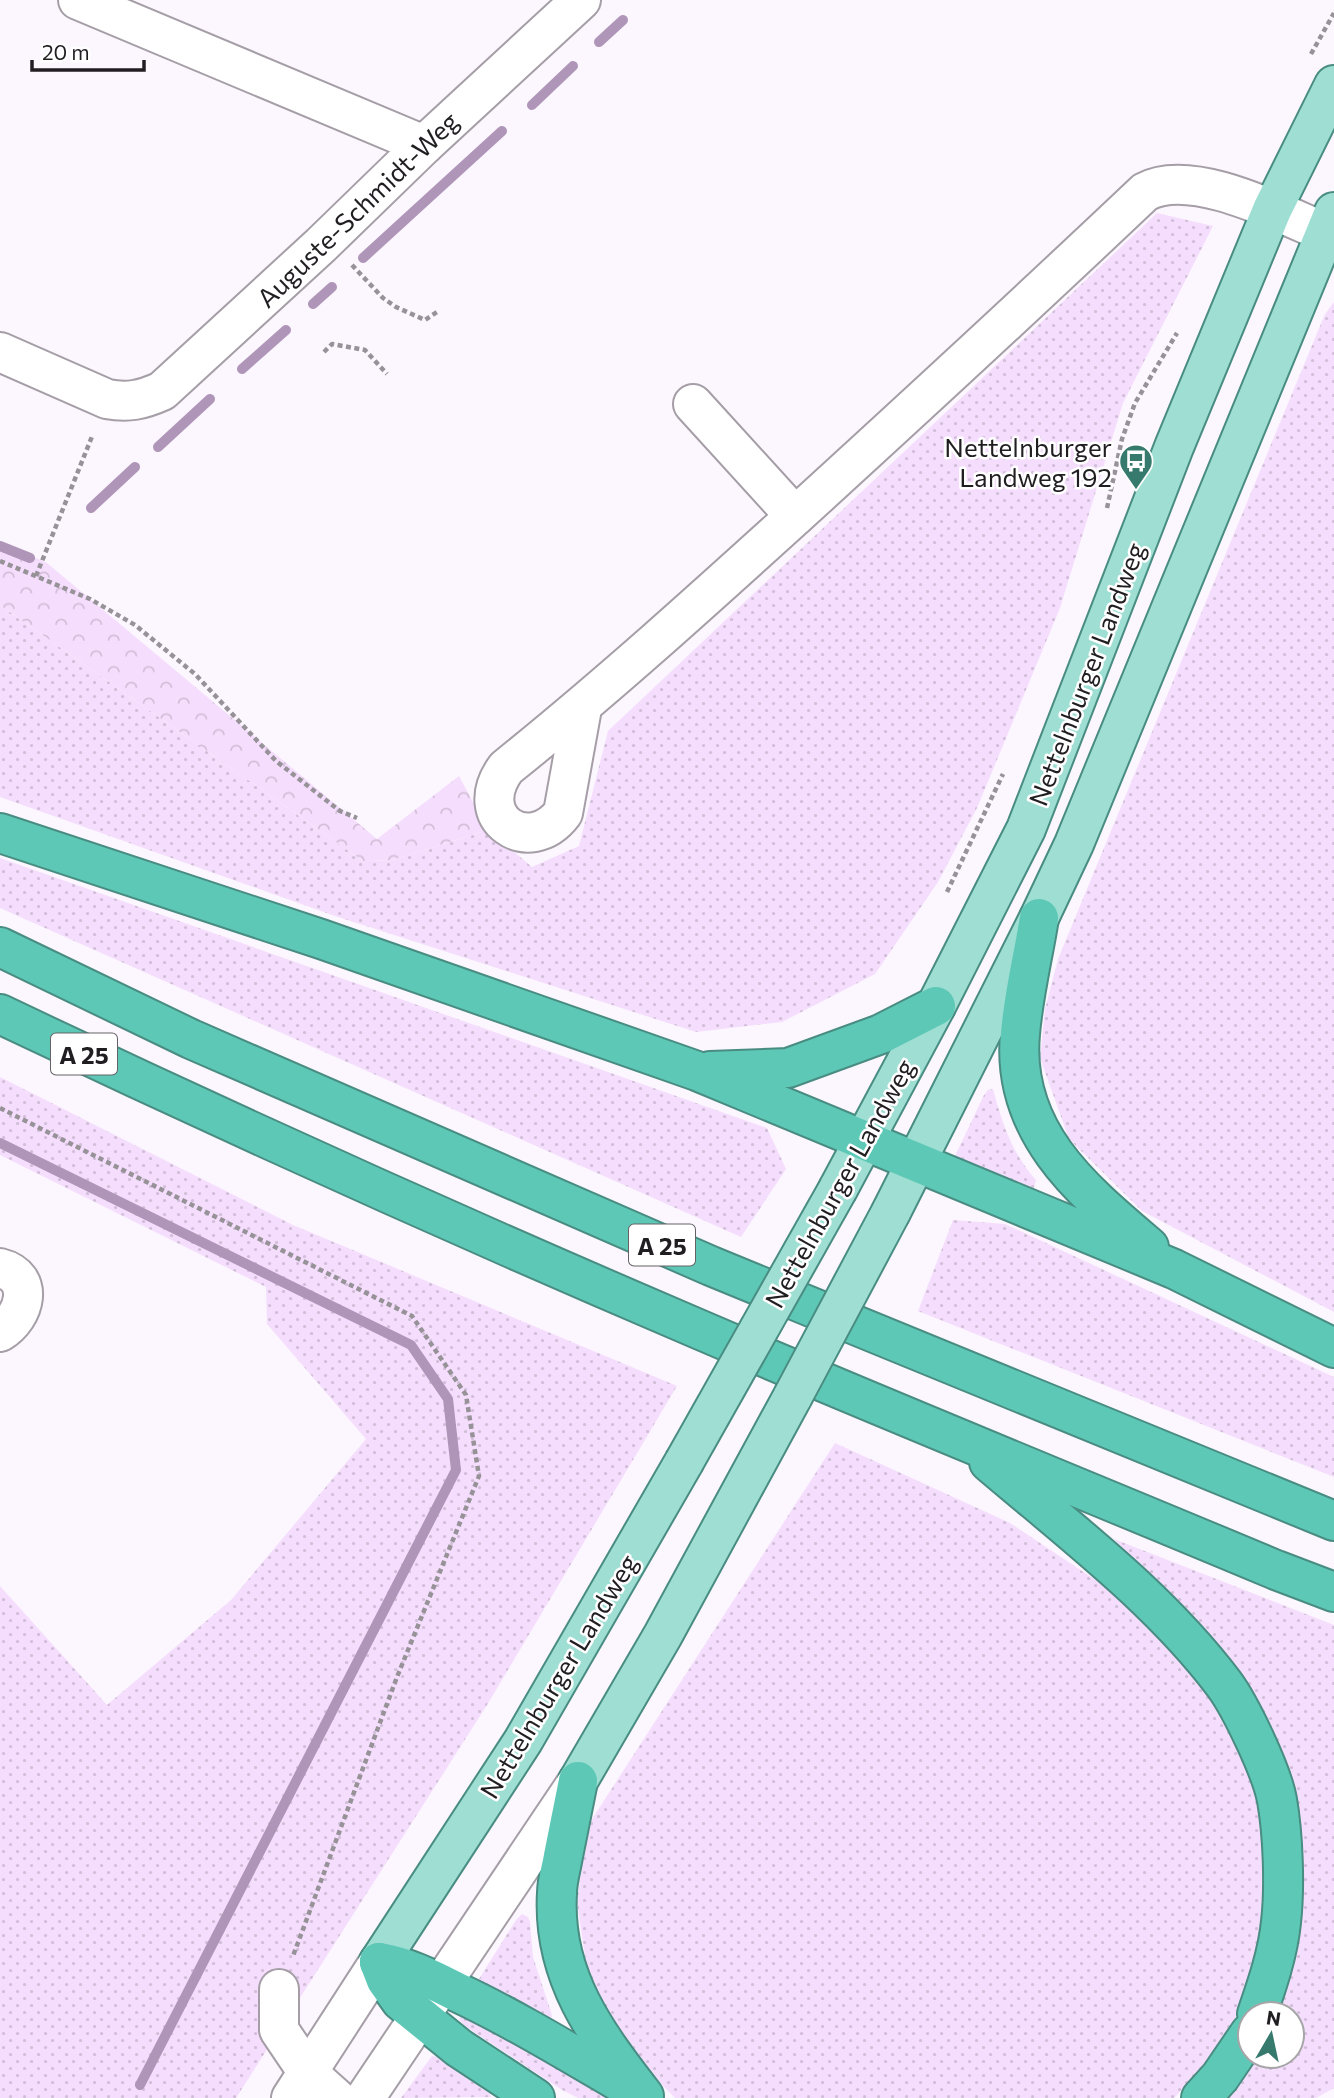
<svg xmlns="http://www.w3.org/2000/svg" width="1334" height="2098" viewBox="0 0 1334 2098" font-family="Commissioner,sans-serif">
	<defs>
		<pattern id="grass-dots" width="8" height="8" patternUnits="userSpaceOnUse" patternTransform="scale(1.75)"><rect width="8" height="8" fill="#f5defd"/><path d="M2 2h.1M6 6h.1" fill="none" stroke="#d2bed9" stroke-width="1.8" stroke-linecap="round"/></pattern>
		<pattern id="forest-crowns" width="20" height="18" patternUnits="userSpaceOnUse" patternTransform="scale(1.75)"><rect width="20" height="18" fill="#f5defd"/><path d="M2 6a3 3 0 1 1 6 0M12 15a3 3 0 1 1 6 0" fill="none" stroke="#d2bed9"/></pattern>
	</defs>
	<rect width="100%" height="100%" fill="#fcf6fe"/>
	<!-- grass -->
	<g fill="url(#grass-dots)">
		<path d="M1157,213L1213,226L1123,403L1060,608L977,808L938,882L875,974L782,1022L696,1032L335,916L0,797V605L363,861L392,860L488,830L532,867L579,846L608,731Z"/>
		<path d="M1334,302V1312L1142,1211L1069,1139L1040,1058L1045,1009L1058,959L1325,314Z"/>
		<path d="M0,858L767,1128L786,1169L741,1237L0,908Z"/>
		<path d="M0,1077L293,1225L677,1386L487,1705L236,2098H0V1586L107,1705L231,1600L366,1439L267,1324L266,1287L0,1155Z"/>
		<path d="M993,1089C1002,1122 1012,1154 1036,1180L1034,1188L1022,1186L957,1159L955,1156L984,1095L988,1090Z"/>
		<path d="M953,1220L1005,1224L1334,1377V1477L918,1311Z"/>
		<path d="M835,1443L1010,1523L1115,1593L1167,1642L1212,1696L1241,1752L1261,1805L1263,1921L1250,1980L1231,2028L1206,2064L1174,2098H675L633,2055L588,1975L577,1903L587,1827Z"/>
		<path d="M1114,1539L1334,1625V2088L1316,2098H1225L1257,2056H1292V2014H1276L1286,1988L1301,1922L1302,1859L1192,1619Z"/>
		<path d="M522,1914L528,1917L530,1922L533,1957L551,2012L552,2017L549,2018L518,2000L482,1982L479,1979L516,1920Z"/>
		<path d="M461,2015L467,2016L610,2098H578L562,2090L465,2026L459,2019Z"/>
		<path d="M432,2056L437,2057L490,2094L491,2097L401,2098Z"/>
	</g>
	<!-- forest -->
	<path fill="url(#forest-crowns)" d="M0,542L47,563L377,839L459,776L488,830L392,860L363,861L0,605Z"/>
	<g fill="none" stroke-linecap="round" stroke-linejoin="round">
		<!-- stream -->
		<g stroke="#af95b8" stroke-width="10">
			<path d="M599,42L623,20"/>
			<path d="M532,105L573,66"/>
			<path d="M363,258L502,131"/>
			<path d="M313,304L332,287"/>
			<path d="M242,369L286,330"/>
			<path d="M158,447L210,399"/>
			<path d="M91,508L135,467"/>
			<path d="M0,546L30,558"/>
			<path d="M0,1143L411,1345L448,1399L456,1470L140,2085"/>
		</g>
		<!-- minor casing -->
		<g stroke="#a59ea7" stroke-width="42">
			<g id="minor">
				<path d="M78,0L424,145"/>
				<path d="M0,352L107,399C128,403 142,400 162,391L321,245L424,145L581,0"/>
				<path d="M693,404L795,516"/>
				<path d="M582,708L563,813C529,858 469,818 506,768C608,686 705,598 802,510C917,405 1032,299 1145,192C1191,167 1279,213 1324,232"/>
				<path d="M0,1268C36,1277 25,1317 0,1332"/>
				<path d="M279,1989V2030L308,2073L336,2098"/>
				<path d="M291,2098L379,1962"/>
				<path d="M365,2098L578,1781"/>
			</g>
		</g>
		<!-- major casing -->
		<g stroke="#498c82" stroke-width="42">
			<g id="major">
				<path d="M838,1189L936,1006L1026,829L1174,447L1272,210L1334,85"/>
				<path d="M891,1212L1039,918L1074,844L1334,212"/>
				<path d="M578,1781L663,1635L793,1396"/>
				<path d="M379,1962L523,1741L684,1462"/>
			</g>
		</g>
		<!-- highway casing -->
		<g stroke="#498c82" stroke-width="42">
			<g id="highway">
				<path d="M0,833L321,939L697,1071L1174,1269L1334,1348"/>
				<path d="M1039,918C1033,956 1023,995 1020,1034C1011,1132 1082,1190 1149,1247"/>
				<path d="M0,947L191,1039L711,1266L1334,1521"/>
				<path d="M0,1014C225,1121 453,1224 682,1322C879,1407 1078,1487 1276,1570L1334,1592"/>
				<path d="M710,1071L788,1068L881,1034L936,1006"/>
				<path d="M989,1462C1071,1532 1159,1598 1224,1684C1241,1707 1272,1772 1277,1800C1283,1834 1285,1887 1281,1922C1278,1953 1267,1985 1257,2014"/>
				<path d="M578,1781C573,1806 568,1831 563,1856C561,1868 557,1881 557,1893C552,1976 596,2034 644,2096"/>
				<path d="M379,1962C409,1967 433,1980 459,1993C518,2021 573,2055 630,2088"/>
				<path d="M379,1962L386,1980L401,2001L459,2048L535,2098"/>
				<path d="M1201,2098L1220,2077L1250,2033"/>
			</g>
		</g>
		<!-- path -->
		<g stroke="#979298" stroke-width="4.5" stroke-dasharray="5 3.5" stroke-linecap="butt">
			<path d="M1311,54L1334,13"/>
			<path d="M352,265L383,298L396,307L425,320L437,312"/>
			<path d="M324,352L332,344L365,350L387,374"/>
			<path d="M1107,508L1122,439L1135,403L1177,333"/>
			<path d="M0,561L90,599L135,625L195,674L276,761L340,811L357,818"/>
			<path d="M36,576L93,434"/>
			<path d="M947,892L1003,774"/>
			<path d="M0,1108L412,1316L466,1395L479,1476L397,1677L293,1956"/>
		</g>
		<!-- minor -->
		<use href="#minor" stroke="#fff" stroke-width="38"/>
		<!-- major -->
		<use href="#major" stroke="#9eded3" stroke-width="38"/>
		<!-- highway -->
		<use href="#highway" stroke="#5ec8b6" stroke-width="38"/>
		<!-- major-bridge casing -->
		<g stroke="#498c82" stroke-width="42" stroke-linecap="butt">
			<g id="major-bridge">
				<path d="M793,1396L891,1212"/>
				<path d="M684,1462L838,1189"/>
			</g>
		</g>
		<!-- major-bridge -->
		<use href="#major-bridge" stroke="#9eded3" stroke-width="38"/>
	</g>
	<!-- icons -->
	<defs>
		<g id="bus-pin" transform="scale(1.75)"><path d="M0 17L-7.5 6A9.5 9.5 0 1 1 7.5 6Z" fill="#367a6e" stroke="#fff"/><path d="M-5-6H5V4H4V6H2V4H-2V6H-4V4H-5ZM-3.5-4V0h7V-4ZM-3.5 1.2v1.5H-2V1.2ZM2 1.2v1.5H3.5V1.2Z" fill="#fff"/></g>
	</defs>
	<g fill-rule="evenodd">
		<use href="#bus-pin" x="1136" y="461"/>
	</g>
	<g text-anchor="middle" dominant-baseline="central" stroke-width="5" stroke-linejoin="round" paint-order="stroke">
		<!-- shield labels -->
		<g fill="#fff" stroke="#646264" stroke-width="2">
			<rect x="51" y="1033.5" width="66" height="41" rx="5"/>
			<rect x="629" y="1224.5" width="66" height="41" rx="5"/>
		</g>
		<g font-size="24" font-weight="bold" fill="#211e22">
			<text x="84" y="1054">A 25</text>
			<text x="662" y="1245">A 25</text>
		</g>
		<!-- street labels -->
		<g font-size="26" fill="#211e22" stroke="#fff">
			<text transform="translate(357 209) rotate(-44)">Auguste-Schmidt-Weg</text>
			<text transform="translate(1086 674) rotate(-69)">Nettelnburger Landweg</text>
			<text transform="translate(839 1183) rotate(-61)">Nettelnburger Landweg</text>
			<text transform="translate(558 1676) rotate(-59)">Nettelnburger Landweg</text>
		</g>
		<!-- poi labels -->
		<g font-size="26" fill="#211e22" stroke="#fff" text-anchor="end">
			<text x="1112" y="446">Nettelnburger<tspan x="1112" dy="30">Landweg 192</tspan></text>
		</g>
	</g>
	<!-- north arrow -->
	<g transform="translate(1271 2035) rotate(9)"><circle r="33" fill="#ffffff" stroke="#a6a5a7" stroke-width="2"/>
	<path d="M0-5L12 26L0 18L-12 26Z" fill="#367a6e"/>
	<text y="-10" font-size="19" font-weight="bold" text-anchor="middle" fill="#211e22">N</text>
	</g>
	<!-- scale -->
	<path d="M32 60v10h112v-10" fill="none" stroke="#211e22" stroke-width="3.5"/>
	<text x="42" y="60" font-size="21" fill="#211e22" stroke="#ffffff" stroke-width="5" paint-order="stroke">20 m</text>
</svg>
